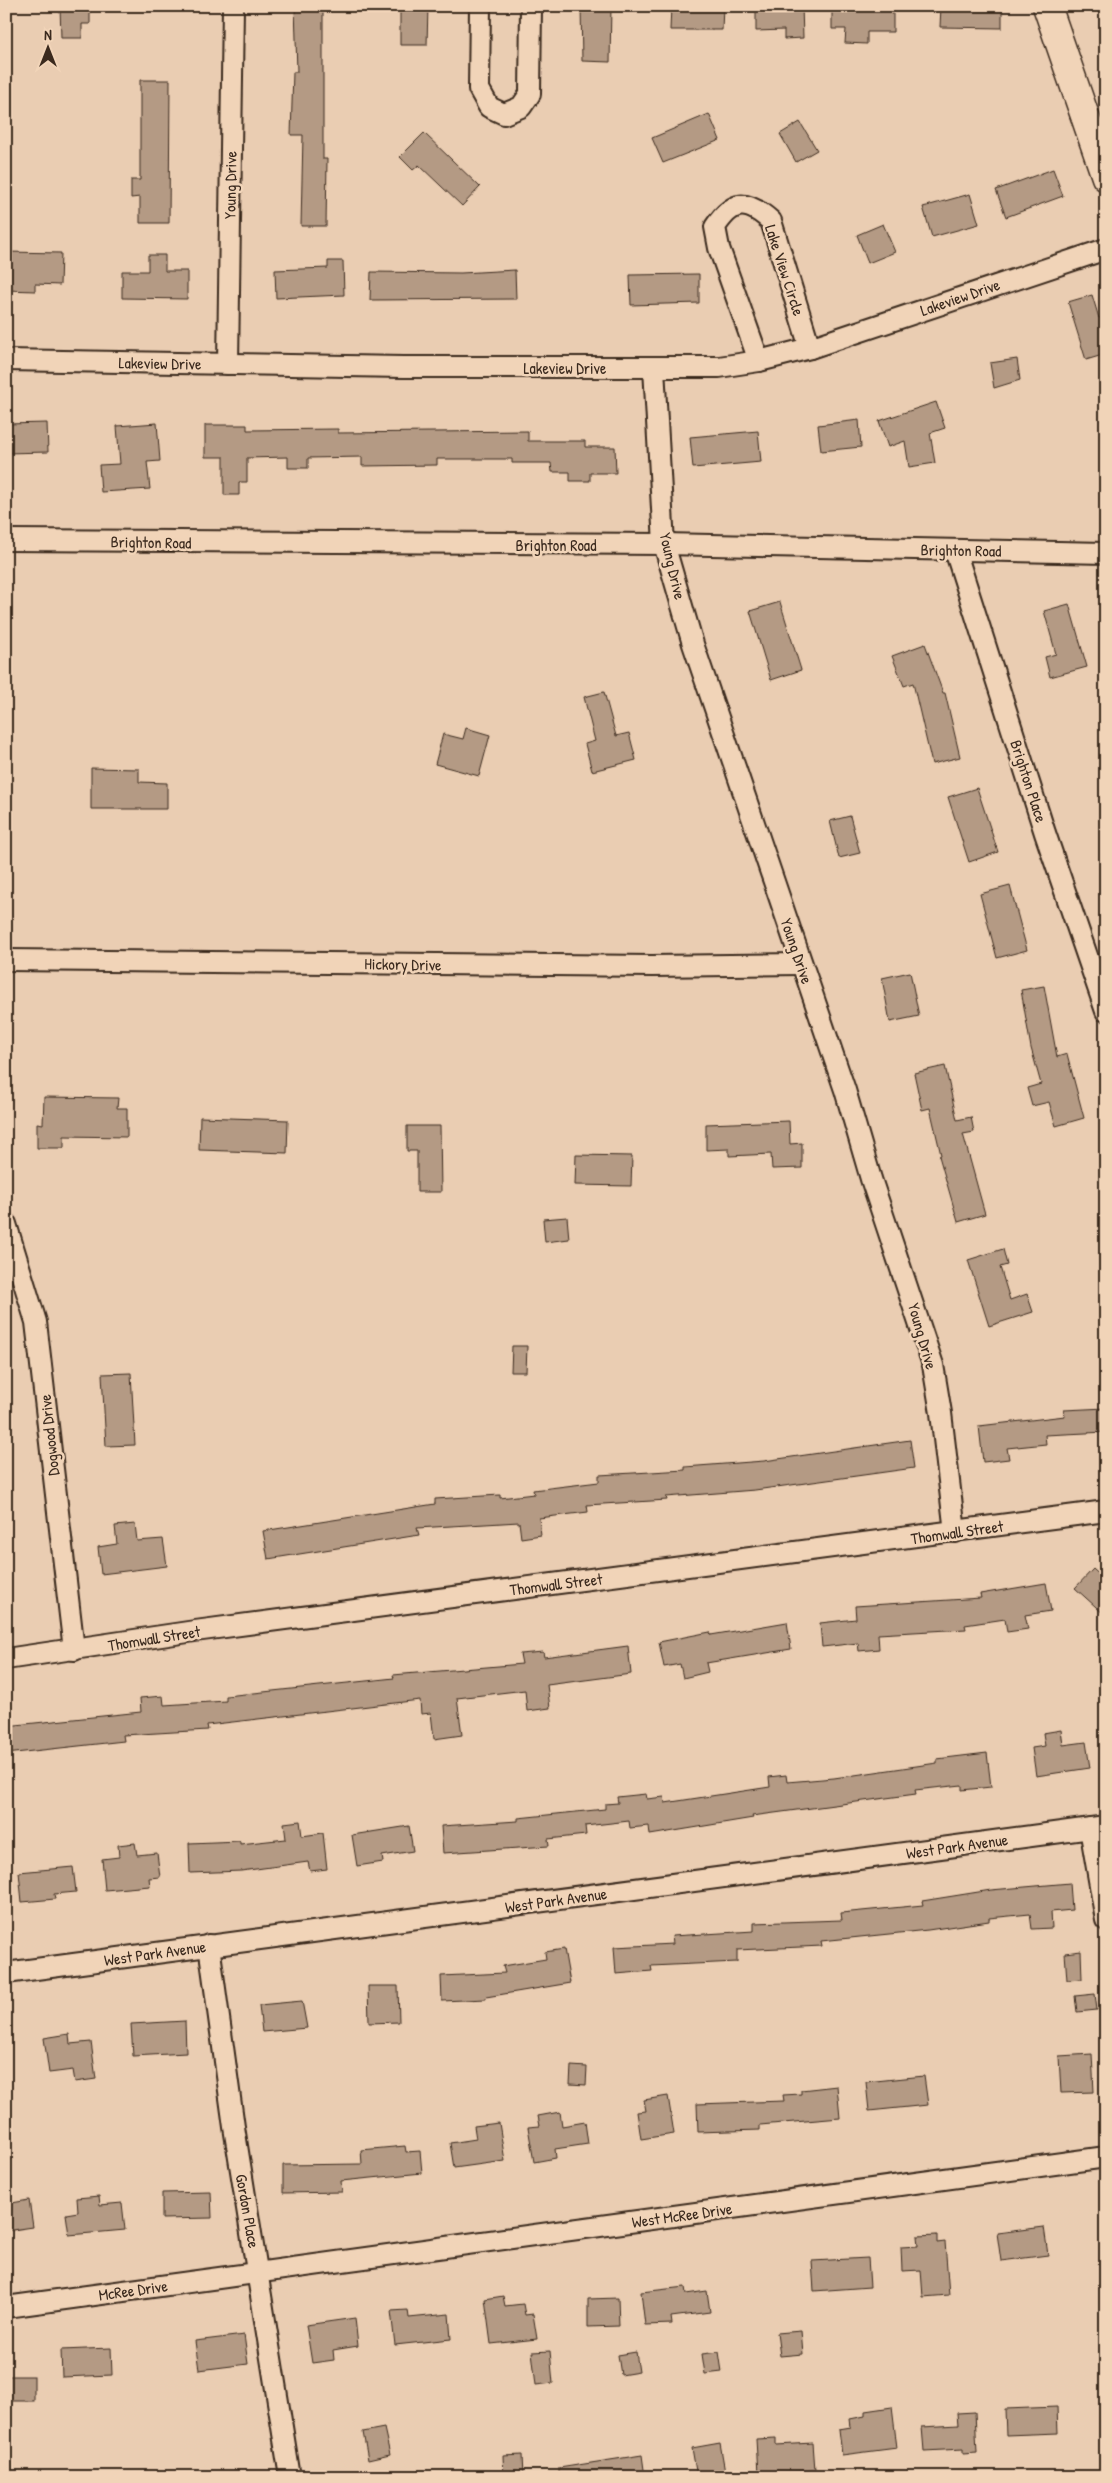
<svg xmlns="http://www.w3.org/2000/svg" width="1112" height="2483" viewBox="0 0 1112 2483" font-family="'Patrick Hand',sans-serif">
	<rect width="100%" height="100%" fill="#eacdb2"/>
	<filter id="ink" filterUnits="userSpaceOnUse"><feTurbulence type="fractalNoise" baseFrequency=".02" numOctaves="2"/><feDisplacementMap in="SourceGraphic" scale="10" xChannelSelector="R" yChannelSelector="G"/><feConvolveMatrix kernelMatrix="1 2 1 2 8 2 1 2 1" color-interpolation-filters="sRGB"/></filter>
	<g filter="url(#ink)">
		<!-- building -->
		<g fill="#b49a84" stroke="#3b2a1e">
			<path d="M60,6H90V24H82V38H61Z"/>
			<path d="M295,6H323V159H327L326,226H301L303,135H291L293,72H297Z"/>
			<path d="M400,6H428L427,45H400Z"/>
			<path d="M581,6H611L610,62L582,61Z"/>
			<path d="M671,6H723L722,30H670Z"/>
			<path d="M756,6H802L803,38L784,39V30L756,31Z"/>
			<path d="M832,6H893V32H867V44L845,43L846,29H832Z"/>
			<path d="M941,6H1002V28L940,27Z"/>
			<path d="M140,80H170L169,223H140V197L131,198V180H140Z"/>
			<path d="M709,114L720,140L663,163L652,138Z"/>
			<path d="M800,122L817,150L796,162L780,134Z"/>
			<path d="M424,133L480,187L462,206L419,165L413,170L400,157Z"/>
			<path d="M1053,169L1063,196L1006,217L996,190Z"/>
			<path d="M970,194L979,224L932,237L923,207Z"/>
			<path d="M883,224L895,252L868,263L857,235Z"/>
			<path d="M6,252L61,253L60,285L35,284V291L6,290Z"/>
			<path d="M148,255H165V271H187V299L122,298V271H148Z"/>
			<path d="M328,261H343L344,295L276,298L275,270L328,268Z"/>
			<path d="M515,270L516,299L370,300L371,272L461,273Z"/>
			<path d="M699,274V303L631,305L630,275Z"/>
			<path d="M1092,295L1099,318L1106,316V354L1086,360L1068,302Z"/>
			<path d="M1017,359L1020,380L994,388L990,363Z"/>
			<path d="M936,402L945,428L930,433L935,463L909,467L905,441L888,447L879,421Z"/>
			<path d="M859,420L861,447L821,451L818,425Z"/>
			<path d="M47,423L48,452L6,453V424Z"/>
			<path d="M157,423L160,461L147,462L150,489L101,492L99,465L120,464L117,426Z"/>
			<path d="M205,425H247V430L338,429V433L528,431V441H585V447H615L616,473H590V481H570V472H552L551,463H512V459H437V465L362,466V457L308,458V468H288V457L247,458V482H239V495H224V457H205Z"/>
			<path d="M758,431L761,462L693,468L690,437Z"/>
			<path d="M780,602L801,670L771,680L750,611Z"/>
			<path d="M1069,604L1087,667L1050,677L1045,657L1056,654L1044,611Z"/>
			<path d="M925,644L943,693H945L960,757L932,764L913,683L904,686L892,656Z"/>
			<path d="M604,692L616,736L629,733L636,760L592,771L585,744L595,741L584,697Z"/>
			<path d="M466,728L490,735L479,776L435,764L443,734L463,739Z"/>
			<path d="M91,768L139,769V782L167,783V809H91Z"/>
			<path d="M977,788L998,852L969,862L948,797Z"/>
			<path d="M850,816L860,853L839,858L830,821Z"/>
			<path d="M1010,886L1027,950L997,958L980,894Z"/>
			<path d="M910,972L919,1016L890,1022L882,978Z"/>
			<path d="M1044,986L1057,1057L1067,1054L1084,1118L1056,1126L1049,1102L1032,1106L1027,1088L1041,1084L1031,1048L1021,990Z"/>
			<path d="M945,1066L957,1120L971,1117L974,1132L963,1134L985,1214L958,1222L939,1156L941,1155L930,1108L922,1110L914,1073Z"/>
			<path d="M44,1097L118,1098L117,1108H127V1137L64,1136V1148H37V1123L43,1124Z"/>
			<path d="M200,1117L288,1120L287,1153L199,1150Z"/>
			<path d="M789,1121L790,1144L802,1143V1168L772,1169L771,1154L729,1156V1149L706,1150V1124Z"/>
			<path d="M407,1126H440L441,1192H417V1151H407Z"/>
			<path d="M576,1155L632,1156L631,1186L575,1185Z"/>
			<path d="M567,1217L569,1239L545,1242L543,1219Z"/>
			<path d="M1003,1249L1007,1265L1000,1267L1010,1300L1027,1294L1033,1312L989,1326L968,1260Z"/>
			<path d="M512,1346H527L526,1372H511Z"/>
			<path d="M131,1373L135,1445L106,1446L102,1374Z"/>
			<path d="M1106,1408V1432L1045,1435L1046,1444L1007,1448L1009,1459L983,1462L979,1426L1065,1416L1064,1410Z"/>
			<path d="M910,1440L914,1468L755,1490L666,1497L667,1500L587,1505L588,1512L539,1518L541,1535L521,1538L519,1522L417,1528L419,1535L268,1559L263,1531L435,1504V1499L500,1495V1498L534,1494L533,1490L599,1482V1475L685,1470V1467L764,1461Z"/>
			<path d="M135,1524L137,1541L163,1539L167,1566L101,1574L98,1547L117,1544L115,1526Z"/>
			<path d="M1093,1569L1106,1581V1616L1075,1588Z"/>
			<path d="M1046,1583L1051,1611L1025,1615L1028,1629L1007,1632L1005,1619L965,1625L966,1629L878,1634L879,1649L859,1651L858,1643L822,1647L820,1623L856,1619L855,1606L981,1598L980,1594Z"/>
			<path d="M787,1622L791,1649L706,1663L708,1672L683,1678L680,1664L664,1667L659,1642L710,1632L711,1635Z"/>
			<path d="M628,1646L631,1674L547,1685L550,1708L527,1711L525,1690L457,1698L462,1735L434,1739L431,1713L421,1714L420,1700L207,1725L208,1730L123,1735L124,1741L6,1754V1726L141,1712L140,1698L163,1696L164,1705L226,1701V1696L394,1678L393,1675L522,1664L520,1654L543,1652L544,1657Z"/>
			<path d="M1061,1730L1063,1745L1086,1742L1090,1768L1036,1776L1032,1748L1045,1746L1043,1733Z"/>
			<path d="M987,1753L991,1787L962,1790V1785L915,1790L916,1794L752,1816L753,1818L650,1835L649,1826L630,1828L629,1821L585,1826L586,1835L548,1839L549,1846L443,1853L441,1826L518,1821V1818L605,1809V1804L618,1803L617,1797L646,1794L647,1799L664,1797L665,1803L770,1787L769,1777L786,1775L787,1782L834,1778L937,1763V1759Z"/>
			<path d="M300,1821L302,1836L323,1833L327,1869L310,1871L308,1862L241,1871L190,1873L189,1843L240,1841V1844L286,1839L284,1823Z"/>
			<path d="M409,1826L413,1851L382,1856L383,1862L357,1866L352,1835Z"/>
			<path d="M135,1843L137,1855L157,1853L160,1877L149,1878L150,1886L105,1890L102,1859L119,1857L118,1845Z"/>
			<path d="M73,1867L76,1892L54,1894L55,1899L22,1902L19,1872Z"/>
			<path d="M1070,1883L1072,1910L1051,1912L1052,1928L1032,1929L1030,1914L989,1918V1921L928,1930L821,1941L822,1946L737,1950V1962L651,1966L652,1971L616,1974L614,1947L673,1944L672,1936L754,1931V1923L842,1920L841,1913L923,1905L922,1901L991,1890Z"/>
			<path d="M564,1949L570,1983L486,1997V1999L442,2001L441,1976L505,1973L503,1966L546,1959L545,1952Z"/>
			<path d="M1081,1951L1082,1979L1067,1980L1065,1953Z"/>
			<path d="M368,1986H398L399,2022L369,2023Z"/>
			<path d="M1095,1994L1097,2010L1077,2012L1075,1996Z"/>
			<path d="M302,2001L307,2028L262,2032L259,2005Z"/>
			<path d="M185,2021L186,2053L133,2056L131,2024Z"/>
			<path d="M69,2034L70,2044L91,2042L96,2079L75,2082L73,2070L49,2073L44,2038Z"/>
			<path d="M1092,2054L1094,2092L1061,2093L1059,2056Z"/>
			<path d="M571,2066L587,2067L586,2085L570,2084Z"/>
			<path d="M924,2076L928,2105L869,2111L866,2082Z"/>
			<path d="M837,2086L840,2118L760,2125V2130L698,2132L697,2104L784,2101L783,2095L801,2094V2090Z"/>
			<path d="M668,2096L674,2134L641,2139L637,2112L646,2111L644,2100Z"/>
			<path d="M560,2112L562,2126L585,2122L588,2144L555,2149L556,2158L534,2162L528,2127L540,2126L538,2116Z"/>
			<path d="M499,2123L505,2161L454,2168L450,2143L476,2139L474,2126Z"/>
			<path d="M405,2146L406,2152L420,2151L422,2173L341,2181L342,2192L283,2193V2165L362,2164L361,2150Z"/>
			<path d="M211,2192L212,2218L162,2219V2193Z"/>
			<path d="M99,2196L100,2205L122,2203L125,2230L69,2235L66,2214L78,2212L77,2198Z"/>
			<path d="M29,2200L33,2227L6,2231V2204Z"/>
			<path d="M1044,2227L1048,2255L1001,2261L997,2233Z"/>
			<path d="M937,2235V2243L945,2242L949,2295L923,2297L921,2270L902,2271L901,2247L918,2246L917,2236Z"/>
			<path d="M868,2258L870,2287L814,2291L812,2261Z"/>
			<path d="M685,2287L686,2294L707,2291L710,2312L671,2317L672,2324L645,2325L641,2292Z"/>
			<path d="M503,2296L505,2306L523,2304L525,2315L533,2314L537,2339L491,2344L485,2299Z"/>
			<path d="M618,2298L619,2326L588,2327V2299Z"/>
			<path d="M408,2310L409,2318L449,2314L451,2339L395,2345L391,2311Z"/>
			<path d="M355,2318L358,2346L333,2350L334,2360L312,2363L306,2325Z"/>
			<path d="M801,2331L803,2354L780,2356L777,2333Z"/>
			<path d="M244,2335L248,2364L199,2370L195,2341Z"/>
			<path d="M111,2348L112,2375L62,2377L61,2350Z"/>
			<path d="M550,2351L553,2383L536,2385L532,2352Z"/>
			<path d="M636,2352L639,2372L621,2375L618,2355Z"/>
			<path d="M719,2352L722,2372L705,2374L702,2354Z"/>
			<rect x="6" y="2376" width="28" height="25"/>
			<path d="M892,2407L897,2448L842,2455L839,2429L851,2427L850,2419L865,2416V2411Z"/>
			<path d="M1057,2407L1058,2433L1006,2435L1005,2409Z"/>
			<path d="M975,2412L977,2453L963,2454V2449L924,2451L922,2427L958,2425L957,2413Z"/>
			<path d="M384,2428L390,2455L368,2460L363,2432Z"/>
			<path d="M776,2438V2445L813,2443L815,2470L758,2474L756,2439Z"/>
			<path d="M720,2443L726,2477H697L692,2448Z"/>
			<path d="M522,2455L523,2477H504L503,2456Z"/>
			<path d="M642,2455L645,2477H559V2468Z"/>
		</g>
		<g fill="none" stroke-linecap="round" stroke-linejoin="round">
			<!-- street casing -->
			<g stroke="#3b2a1e" stroke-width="24">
				<g id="street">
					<path d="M480,6L479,89L489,107L504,114L521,107L530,94L531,6"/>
					<path d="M6,360L403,367H719L759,361L810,348L1106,249"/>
					<path d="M759,361L719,248L715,227C733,200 746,199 771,221L810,348"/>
					<path d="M228,364L233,6"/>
					<path d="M654,368L664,544L693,644L845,1090L871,1179L933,1365L941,1413L955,1532"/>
					<path d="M6,540L664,544L1106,553"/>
					<path d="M955,550L1045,833L1106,1011"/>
					<path d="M6,960L652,966L801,964"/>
					<path d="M6,1224L36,1322L74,1650"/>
					<path d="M6,1659L195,1631L1106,1511"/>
					<path d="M1090,1828L1106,1920"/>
					<path d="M209,1945L234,2127L290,2477"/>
					<path d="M6,1973L1106,1826"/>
					<path d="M6,2307L1106,2157"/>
				</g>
			</g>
			<!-- secondary casing -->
			<g stroke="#3b2a1e" stroke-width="31">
				<path id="secondary" d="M1047,6L1106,177"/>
			</g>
			<!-- street -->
			<use href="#street" stroke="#f1d4b8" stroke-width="20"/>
			<!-- secondary -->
			<use href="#secondary" stroke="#f1d4b8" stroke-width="28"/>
		</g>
	</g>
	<g text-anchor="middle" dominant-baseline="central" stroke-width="5" stroke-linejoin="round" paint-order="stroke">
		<!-- street labels -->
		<g font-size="16" fill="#3b2a1e" stroke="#f1d4b8">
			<text transform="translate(230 185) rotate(-89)">Young Drive</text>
			<text transform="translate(785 270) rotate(72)">Lake View Circle</text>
			<text transform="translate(960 297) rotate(-19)">Lakeview Drive</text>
			<text transform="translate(160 363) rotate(1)">Lakeview Drive</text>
			<text x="565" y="368">Lakeview Drive</text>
			<text transform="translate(151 542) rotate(1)">Brighton Road</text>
			<text x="556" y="545">Brighton Road</text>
			<text transform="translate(961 550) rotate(1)">Brighton Road</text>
			<text transform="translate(673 566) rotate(77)">Young Drive</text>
			<text transform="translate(1029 781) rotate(72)">Brighton Place</text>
			<text transform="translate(797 951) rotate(71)">Young Drive</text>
			<text transform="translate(403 964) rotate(1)">Hickory Drive</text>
			<text transform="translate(923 1336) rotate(74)">Young Drive</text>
			<text transform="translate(49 1435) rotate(-96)">Dogwood Drive</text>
			<text transform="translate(957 1532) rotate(-8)">Thomwall Street</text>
			<text transform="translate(556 1584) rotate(-7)">Thomwall Street</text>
			<text transform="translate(154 1638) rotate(-9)">Thomwall Street</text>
			<text transform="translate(957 1846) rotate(-8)">West Park Avenue</text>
			<text transform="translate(556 1900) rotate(-8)">West Park Avenue</text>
			<text transform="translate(155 1953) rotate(-8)">West Park Avenue</text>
			<text transform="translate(248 2211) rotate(80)">Gordon Place</text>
			<text transform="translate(682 2215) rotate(-8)">West McRee Drive</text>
			<text transform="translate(133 2290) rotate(-8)">McRee Drive</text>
		</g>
	</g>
	<!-- margin -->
	<rect width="1112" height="2483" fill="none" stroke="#f1d4b8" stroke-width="25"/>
	<rect x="12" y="12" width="1087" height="2458" fill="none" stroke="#3b2a1e" stroke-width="2" filter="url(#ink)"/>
	<!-- north arrow -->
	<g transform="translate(48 48)" stroke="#f1d4b8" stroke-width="4" paint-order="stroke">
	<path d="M0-4L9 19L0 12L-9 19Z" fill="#3b2a1e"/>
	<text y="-8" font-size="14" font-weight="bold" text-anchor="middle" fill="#3b2a1e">N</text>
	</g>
</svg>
